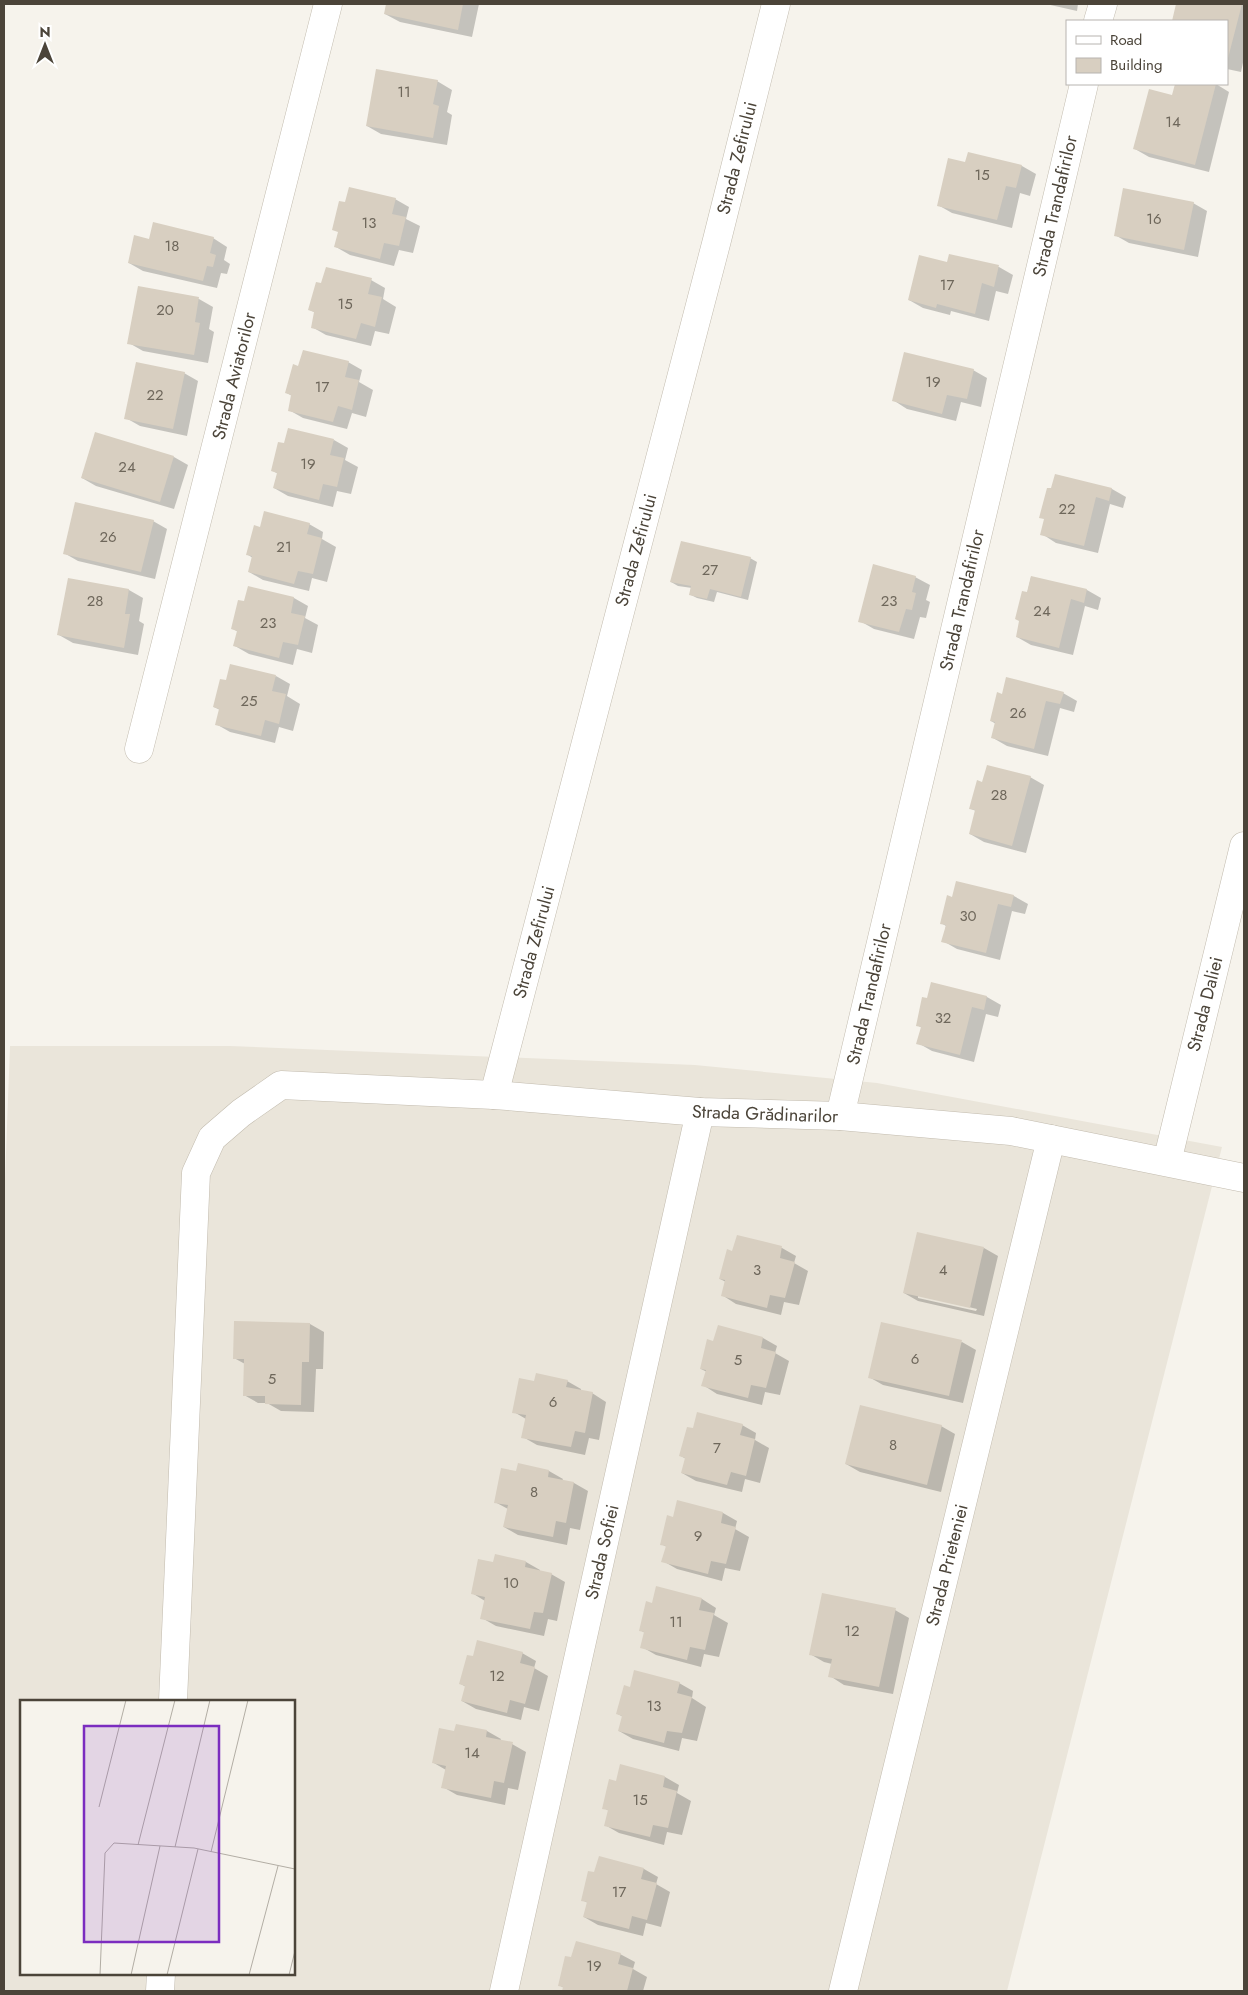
<svg xmlns="http://www.w3.org/2000/svg" width="1248" height="1995" viewBox="0 0 1248 1995" font-family="Jost,sans-serif">
	<rect width="100%" height="100%" fill="#f6f3ec"/>
	<!-- residential -->
	<path fill="#eae5da" fill-rule="evenodd" d="M10,1046H230L695,1065L877,1083L1222,1147L1007,1991H4V1206ZM21,1701H294V1974H21Z"/>
	<!-- shadow -->
	<g fill="#0003" fill-rule="evenodd">
		<path d="M388,4H479L472,37L400,22L385,14Z"/>
		<path d="M1046,4H1078L1077,11Z"/>
		<path d="M1178,4H1244V58L1241,72L1227,69V21H1173Z"/>
		<path d="M437,81L452,90L447,112L452,115L447,145L381,134L367,126Z"/>
		<path d="M1176,84H1216L1229,92L1209,172L1149,157L1135,149L1173,96Z"/>
		<path d="M966,164L1022,166L1036,174L1030,196L1020,193L1012,228L952,213L938,205Z"/>
		<path d="M395,199L409,207L406,219L420,226L413,253L399,250L394,266L350,255L336,247Z"/>
		<path d="M1193,203L1207,211L1198,257L1129,243L1115,235Z"/>
		<path d="M213,238L227,247L224,260L230,264L227,274L221,273L217,288L143,271L129,263L150,240Z"/>
		<path d="M948,264L999,267L1013,275L1008,294L996,291L989,321L951,311L950,315L923,308L909,300Z"/>
		<path d="M371,280L385,288L383,299L396,307L389,334L375,331L371,346L326,335L312,327L316,313L310,310L322,284Z"/>
		<path d="M139,288L199,299L213,307L209,329L214,332L208,363L143,351L129,343Z"/>
		<path d="M348,362L362,370L359,382L373,390L366,417L352,413L347,429L303,418L289,410L292,396L287,393L299,367Z"/>
		<path d="M973,370L987,378L981,407L961,402L956,421L907,409L893,400Z"/>
		<path d="M184,373L198,381L187,436L140,426L126,418Z"/>
		<path d="M334,440L348,448L345,460L358,467L351,494L337,491L333,507L288,496L274,488L278,474L272,470Z"/>
		<path d="M174,457L188,465L174,509L96,486L82,478Z"/>
		<path d="M1056,475L1112,489L1126,497L1123,508L1110,504L1098,553L1056,543L1042,534Z"/>
		<path d="M153,521L167,529L155,579L78,561L64,553Z"/>
		<path d="M309,524L323,532L322,539L336,547L327,582L312,578L309,591L263,580L249,572L253,558L248,555L261,529Z"/>
		<path d="M750,558L757,562L748,600L717,592L714,602L697,598L691,595L692,588L678,586L671,582Z"/>
		<path d="M915,577L930,585L926,600L930,602L926,618L920,617L914,639L874,629L860,621Z"/>
		<path d="M1031,577L1087,590L1101,598L1098,610L1085,606L1073,655L1031,645L1017,637Z"/>
		<path d="M69,580L129,590L143,598L139,621L144,624L138,655L73,643L59,635Z"/>
		<path d="M249,587L294,598L308,606L305,618L318,625L312,653L297,649L293,665L249,654L235,646L238,632L232,628L245,603Z"/>
		<path d="M276,676L290,684L287,696L300,704L293,731L279,727L275,743L230,732L216,724L220,710L214,707Z"/>
		<path d="M1063,693L1077,701L1074,712L1060,708L1048,756L1007,746L993,738L996,724L991,721L1003,695Z"/>
		<path d="M1030,777L1044,785L1026,853L984,842L970,834L976,811L971,809L983,783Z"/>
		<path d="M957,882L1014,896L1028,904L1025,914L1012,911L1000,960L957,949L943,941L946,926L941,923L953,899Z"/>
		<path d="M932,983L987,997L1001,1005L998,1017L986,1014L974,1062L932,1051L918,1043L922,1028L917,1025L928,1000Z"/>
		<path d="M738,1236L782,1248L796,1256L794,1263L808,1271L799,1305L784,1302L781,1315L736,1304L722,1295L726,1282L720,1279L733,1253Z"/>
		<path d="M984,1248L998,1256L984,1316L918,1301L904,1293ZM918,1295L977,1309L976,1311L918,1298Z"/>
		<path d="M310,1324L324,1332L323,1369H316L314,1412L281,1411L267,1403H258L244,1395L245,1364L234,1358Z"/>
		<path d="M763,1338L777,1346L775,1353L789,1361L780,1395L765,1392L762,1405L717,1394L703,1385L707,1372L701,1369L714,1343Z"/>
		<path d="M962,1342L976,1350L963,1403L883,1385L869,1377Z"/>
		<path d="M567,1381L581,1389V1391L592,1393L606,1402L599,1440L589,1438L585,1455L537,1445L523,1437L526,1419L514,1412L535,1382Z"/>
		<path d="M742,1425L756,1433L755,1440L769,1448L760,1483L745,1479L742,1492L696,1481L682,1473L686,1459L681,1456L694,1430Z"/>
		<path d="M941,1426L955,1434L941,1492L860,1472L846,1464Z"/>
		<path d="M549,1471L563,1479L562,1481L574,1483L588,1491L580,1530L570,1528L567,1545L518,1535L504,1527L508,1509L495,1502L517,1473Z"/>
		<path d="M678,1502L723,1513L737,1521L735,1529L749,1537L740,1571L725,1568L722,1581L677,1569L663,1561L667,1547L661,1544L674,1518Z"/>
		<path d="M496,1556L526,1562L540,1570V1572L551,1574L565,1582L557,1621L548,1619L544,1636L496,1626L482,1618L485,1601L472,1593L494,1563Z"/>
		<path d="M702,1599L716,1608L714,1615L728,1623L719,1657L704,1654L701,1667L656,1655L642,1647L645,1633L640,1630L653,1604Z"/>
		<path d="M895,1610L909,1618L893,1694L844,1685L830,1676L832,1664L824,1662L810,1654Z"/>
		<path d="M522,1653L536,1661L534,1668L548,1676L539,1711L524,1707L521,1720L476,1709L462,1701L466,1687L461,1684L473,1658Z"/>
		<path d="M679,1683L693,1691L692,1698L706,1707L697,1741L682,1738L679,1751L633,1739L619,1731L623,1717L618,1714L631,1688Z"/>
		<path d="M487,1731L501,1739L500,1741L512,1744L526,1752L518,1790L508,1788L505,1805L457,1795L443,1787L446,1770L434,1763L455,1733Z"/>
		<path d="M665,1777L679,1785L677,1793L691,1801L682,1835L667,1832L664,1845L619,1833L605,1825L609,1811L604,1808L616,1782Z"/>
		<path d="M600,1858L644,1869L658,1877L656,1884L670,1892L661,1927L646,1923L643,1936L598,1925L584,1917L588,1903L582,1900L595,1874Z"/>
		<path d="M620,1954L635,1962L633,1969L647,1977L643,1991H563L564,1988L559,1985L572,1959Z"/>
	</g>
	<!-- building -->
	<g fill="#d8cfc1">
		<path d="M386,4H463L458,30L384,14Z"/>
		<path d="M1176,4H1242L1227,62V21H1172Z"/>
		<path d="M376,69L438,80L433,104L439,106L433,138L366,126Z"/>
		<path d="M1175,84H1216L1195,165L1133,149L1149,89L1172,95Z"/>
		<path d="M968,152L1022,165L1016,188L1006,186L997,220L937,206L948,158L965,162Z"/>
		<path d="M349,187L396,198L392,214L406,217L399,246L384,243L380,259L334,247L338,232L332,230L339,201L345,202Z"/>
		<path d="M1123,188L1194,202L1184,250L1114,236Z"/>
		<path d="M153,222L214,237L210,253L216,255L213,267L207,266L203,281L128,263L134,235L149,239Z"/>
		<path d="M949,254L999,265L994,287L982,283L975,314L937,304L936,308L908,300L919,255L947,262Z"/>
		<path d="M326,267L372,278L368,294L382,297L375,327L361,323L356,339L311,328L314,312L308,310L316,282L321,283Z"/>
		<path d="M138,286L199,297L195,322L200,323L194,355L127,344Z"/>
		<path d="M303,350L349,361L345,377L359,380L352,410L338,406L333,422L288,411L291,395L285,393L293,364L298,366Z"/>
		<path d="M904,352L974,369L967,399L947,395L942,414L892,401Z"/>
		<path d="M136,362L185,372L173,429L124,419Z"/>
		<path d="M288,428L334,439L330,455L344,458L337,487L323,484L319,500L273,488L277,473L271,471L278,442L284,443Z"/>
		<path d="M95,432L174,456L160,502L81,478Z"/>
		<path d="M1055,474L1112,488L1109,501L1096,497L1084,546L1040,535L1044,519L1039,518L1047,488H1051Z"/>
		<path d="M75,502L154,520L141,572L63,554Z"/>
		<path d="M264,511L310,523L307,534L322,538L313,574L298,571L294,584L248,572L252,556L246,555L254,525L260,527Z"/>
		<path d="M681,541L751,557L741,597L710,589L707,599L689,595L691,586L670,582Z"/>
		<path d="M873,564L916,576L912,592L916,593L912,610L906,609L899,632L858,622Z"/>
		<path d="M1031,576L1087,589L1084,603L1071,599L1059,648L1016,637L1019,621L1015,619L1022,591L1027,592Z"/>
		<path d="M68,578L129,589L125,614H130L124,648L57,635Z"/>
		<path d="M248,586L294,597L291,613L305,616L298,645L283,642L279,658L233,646L237,631L231,629L238,600L244,601Z"/>
		<path d="M230,664L276,675L272,691L286,694L279,724L265,720L261,736L215,725L219,709L213,707L220,679L226,680Z"/>
		<path d="M1006,677L1064,692L1060,704L1046,701L1034,749L991,738L995,722L990,721L997,692L1002,694Z"/>
		<path d="M987,765L1031,776L1012,846L969,834L975,810L969,809L977,780L982,782Z"/>
		<path d="M956,881L1014,895L1011,907L998,904L986,953L941,942L946,925L940,924L947,895L952,897Z"/>
		<path d="M931,982L987,996L984,1010L972,1007L960,1055L916,1044L921,1027L916,1026L922,997L927,998Z"/>
		<path d="M917,1232L984,1247L970,1308L903,1293Z"/>
		<path d="M737,1235L782,1246L780,1258L795,1262L785,1298L770,1295L767,1308L721,1296L725,1280L719,1279L727,1249L732,1251Z"/>
		<path d="M234,1321L310,1323L309,1362H302L301,1405L265,1404V1396H243L244,1359H233Z"/>
		<path d="M881,1322L962,1340L949,1396L868,1378Z"/>
		<path d="M718,1325L763,1337L761,1348L776,1352L766,1388L751,1385L748,1398L701,1386L706,1370L700,1369L707,1339L713,1341Z"/>
		<path d="M536,1373L568,1380L566,1387L593,1392L585,1433L575,1431L571,1447L521,1438L526,1415L512,1413L519,1378L534,1381Z"/>
		<path d="M860,1405L942,1425L927,1485L845,1464Z"/>
		<path d="M697,1412L743,1424L740,1435L755,1439L746,1476L731,1472L727,1485L681,1473L685,1458L679,1456L687,1427L693,1428Z"/>
		<path d="M518,1463L549,1470L548,1477L574,1482L566,1523L556,1521L553,1537L503,1527L508,1505L494,1503L501,1468L516,1471Z"/>
		<path d="M677,1500L723,1512L721,1523L736,1527L726,1564L711,1561L708,1574L661,1562L666,1546L660,1545L667,1515L673,1517Z"/>
		<path d="M495,1554L526,1561L525,1567L552,1573L543,1613L534,1612L530,1629L480,1619L485,1597L471,1594L478,1559L493,1562Z"/>
		<path d="M656,1586L702,1598L699,1610L714,1613L705,1650L690,1647L687,1660L640,1648L644,1632L639,1631L646,1601L652,1603Z"/>
		<path d="M822,1593L896,1608L879,1687L828,1677L832,1659L809,1655Z"/>
		<path d="M477,1640L523,1652L520,1663L535,1667L525,1704L510,1700L507,1713L461,1701L465,1686L459,1684L467,1655L473,1656Z"/>
		<path d="M634,1670L680,1682L677,1693L692,1697L682,1733L667,1731L664,1743L618,1731L622,1716L616,1714L624,1685L630,1687Z"/>
		<path d="M456,1724L487,1730L486,1737L513,1742L504,1783L494,1781L491,1798L441,1788L446,1766L432,1763L439,1728L454,1731Z"/>
		<path d="M620,1764L665,1776L663,1787L677,1791L668,1828L653,1825L650,1837L604,1826L608,1810L602,1809L609,1779L616,1781Z"/>
		<path d="M599,1856L644,1868L641,1879L657,1883L647,1920L632,1916L629,1929L583,1917L587,1902L581,1901L588,1871L594,1872Z"/>
		<path d="M576,1941L621,1953L618,1964L633,1968L627,1991H562L563,1987L558,1986L565,1956L571,1957Z"/>
	</g>
	<g fill="none" stroke-linecap="round" stroke-linejoin="round">
		<!-- minor casing -->
		<g stroke="#c2bbae" stroke-width="29">
			<g id="minor">
				<path d="M1098,21L1103,4"/>
				<path d="M139,749L328,4"/>
				<path d="M494,1095L717,240L776,4"/>
				<path d="M840,1116L1084,84"/>
				<path d="M1167,1162L1244,846"/>
				<path d="M173,1701L196,1173L212,1138L241,1113L281,1085L494,1095L700,1112L840,1116L1011,1131L1244,1178"/>
				<path d="M160,1991L161,1974"/>
				<path d="M504,1991L700,1112"/>
				<path d="M843,1991L1051,1139"/>
			</g>
		</g>
		<!-- minor -->
		<use href="#minor" stroke="#fff" stroke-width="28"/>
	</g>
	<g text-anchor="middle" dominant-baseline="central" stroke-width="5" stroke-linejoin="round" paint-order="stroke">
		<!-- number labels -->
		<g font-size="15" fill="#6e675b">
			<text x="404" y="92">11</text>
			<text x="1173" y="122">14</text>
			<text x="982" y="175">15</text>
			<text x="1154" y="219">16</text>
			<text x="369" y="223">13</text>
			<text x="172" y="246">18</text>
			<text x="947" y="285">17</text>
			<text x="345" y="304">15</text>
			<text x="165" y="310">20</text>
			<text x="933" y="382">19</text>
			<text x="322" y="387">17</text>
			<text x="155" y="395">22</text>
			<text x="308" y="464">19</text>
			<text x="127" y="467">24</text>
			<text x="1067" y="509">22</text>
			<text x="108" y="537">26</text>
			<text x="284" y="547">21</text>
			<text x="710" y="570">27</text>
			<text x="95" y="601">28</text>
			<text x="889" y="601">23</text>
			<text x="1042" y="611">24</text>
			<text x="268" y="623">23</text>
			<text x="249" y="701">25</text>
			<text x="1018" y="713">26</text>
			<text x="999" y="795">28</text>
			<text x="968" y="916">30</text>
			<text x="943" y="1018">32</text>
			<text x="757" y="1270">3</text>
			<text x="943" y="1270">4</text>
			<text x="915" y="1359">6</text>
			<text x="738" y="1360">5</text>
			<text x="272" y="1379">5</text>
			<text x="553" y="1402">6</text>
			<text x="893" y="1445">8</text>
			<text x="717" y="1448">7</text>
			<text x="534" y="1492">8</text>
			<text x="698" y="1536">9</text>
			<text x="511" y="1583">10</text>
			<text x="676" y="1622">11</text>
			<text x="852" y="1631">12</text>
			<text x="497" y="1676">12</text>
			<text x="654" y="1706">13</text>
			<text x="472" y="1753">14</text>
			<text x="640" y="1800">15</text>
			<text x="619" y="1892">17</text>
			<text x="594" y="1966">19</text>
		</g>
		<!-- street labels -->
		<g font-size="18" fill="#4b4439" stroke="#fff">
			<text transform="translate(737 158) rotate(-76)">Strada Zefirului</text>
			<text transform="translate(1055 206) rotate(-77)">Strada Trandafirilor</text>
			<text transform="translate(234 376) rotate(-76)">Strada Aviatorilor</text>
			<text transform="translate(636 550) rotate(-75)">Strada Zefirului</text>
			<text transform="translate(962 600) rotate(-77)">Strada Trandafirilor</text>
			<text transform="translate(534 942) rotate(-75)">Strada Zefirului</text>
			<text transform="translate(869 994) rotate(-77)">Strada Trandafirilor</text>
			<text transform="translate(1205 1004) rotate(-76)">Strada Daliei</text>
			<text transform="translate(765 1114) rotate(2)">Strada Grădinarilor</text>
			<text transform="translate(602 1552) rotate(-77)">Strada Sofiei</text>
			<text transform="translate(947 1565) rotate(-76)">Strada Prieteniei</text>
		</g>
	</g>
	<!-- overview -->
	<g transform="translate(20 1700)">
		<rect width="275" height="275" fill="#f6f3ec"/>
		<path fill="none" stroke="#b2ada4" stroke-width="1" d="M79,107L106,0M118,145L155,0M155,147L190,0M191,152L228,0M80,275L85,153L94,143L174,148L275,169M111,275L140,146M147,275L178,149M229,275L258,166M269,275L275,251"/>
		<path fill="#7b2cbf" fill-opacity="0.15" stroke="#7b2cbf" stroke-width="2.5" d="M64,26H199V242H64Z"/>
		<rect width="275" height="275" fill="none" stroke="#4b4439" stroke-width="2.5"/>
	</g>
	<!-- border -->
	<rect width="1248" height="1995" fill="none" stroke="#4b4439" stroke-width="10"/>
	<!-- legend -->
	<rect x="1066" y="20" width="162" height="65" fill="#ffffff" stroke="#b7b4b0"/>
	<rect x="1076" y="36" width="25" height="8" fill="#ffffff" stroke="#b7b4b0"/>
	<text x="1110" y="45" font-size="15" fill="#4b4439">Road</text>
	<rect x="1076" y="58" width="25" height="15" fill="#d8cfc1" stroke="#b7b4b0"/>
	<text x="1110" y="70" font-size="15" fill="#4b4439">Building</text>
	<!-- north arrow -->
	<g transform="translate(45 45)" stroke="#ffffff" stroke-width="4" paint-order="stroke">
	<path d="M0-4L9 19L0 12L-9 19Z" fill="#4b4439"/>
	<text y="-8" font-size="14" font-weight="bold" text-anchor="middle" fill="#4b4439">N</text>
	</g>
</svg>
